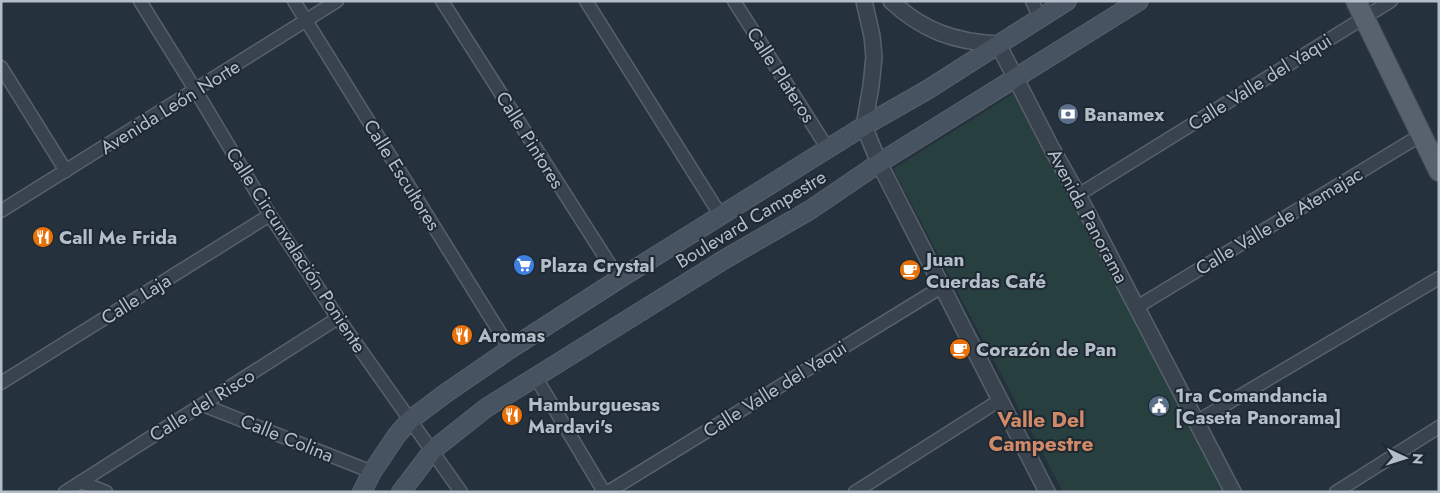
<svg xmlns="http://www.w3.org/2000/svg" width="1440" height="493" viewBox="0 0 1440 493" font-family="Jost,sans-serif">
	<rect width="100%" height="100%" fill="#25313d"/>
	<!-- green -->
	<path fill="#283f3f" d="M1019,90L1232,492H1063L893,169Z"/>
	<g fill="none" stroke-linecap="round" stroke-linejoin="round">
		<!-- minor casing -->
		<g stroke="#57616b" stroke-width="15">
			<g id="minor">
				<path d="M140,1L196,91L270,215L338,318L461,492"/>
				<path d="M294,1L510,349"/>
				<path d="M442,1L619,279"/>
				<path d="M586,1L721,216"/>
				<path d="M734,1L828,149"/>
				<path d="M1032,1L1040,18"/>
				<path d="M1,67L66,171"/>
				<path d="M1078,195L1391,1"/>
				<path d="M1,211L337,1"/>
				<path d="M1137,307L1421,135"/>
				<path d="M535,376L604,492"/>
				<path d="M1,383L270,215"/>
				<path d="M203,405L372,472"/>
				<path d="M1196,422L1439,278"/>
				<path d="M81,482L106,492"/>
				<path d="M65,492L338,318"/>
				<path d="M608,492L943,286"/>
				<path d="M855,492L1000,400"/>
				<path d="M1336,492L1439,427"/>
			</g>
		</g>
		<!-- tertiary casing -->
		<g stroke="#57616b" stroke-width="18">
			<g id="tertiary">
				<path d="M864,1L872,36L874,57L871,86L864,126L879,163L1047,492"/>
				<path d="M891,1C923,31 955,42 998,44L1052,149L1078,195L1233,492"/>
			</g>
		</g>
		<!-- secondary casing -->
		<g stroke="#57616b" stroke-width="20">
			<g id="secondary">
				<path d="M362,492L372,472L397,435L410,420L446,393L510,349L619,279L864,126L927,90L1067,1"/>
				<path d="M401,492L433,450L486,408L725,259L810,210L879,163L1139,1"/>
			</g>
		</g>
		<!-- primary casing -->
		<g stroke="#424c56" stroke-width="22">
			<path id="primary" d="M1356,1L1439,171"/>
		</g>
		<!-- minor -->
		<use href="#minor" stroke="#39434d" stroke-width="12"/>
		<!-- tertiary -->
		<use href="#tertiary" stroke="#39434d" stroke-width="15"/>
		<!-- secondary -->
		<use href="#secondary" stroke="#475360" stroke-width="18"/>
		<!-- primary -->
		<use href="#primary" stroke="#57626d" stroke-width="20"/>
	</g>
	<!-- icons -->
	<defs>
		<g id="bank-disc" transform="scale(1.125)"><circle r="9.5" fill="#5c6f8a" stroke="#1e2832"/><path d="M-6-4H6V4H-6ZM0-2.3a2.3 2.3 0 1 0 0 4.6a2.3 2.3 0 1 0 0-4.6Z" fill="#fff"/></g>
		<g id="restaurant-disc" transform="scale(1.125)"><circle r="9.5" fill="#e8710a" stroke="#1e2832"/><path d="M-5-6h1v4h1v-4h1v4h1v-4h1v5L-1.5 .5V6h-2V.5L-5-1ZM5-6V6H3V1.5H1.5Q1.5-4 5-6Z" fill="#fff"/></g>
		<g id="supermarket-disc" transform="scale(1.125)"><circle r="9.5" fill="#3f7fe0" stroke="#1e2832"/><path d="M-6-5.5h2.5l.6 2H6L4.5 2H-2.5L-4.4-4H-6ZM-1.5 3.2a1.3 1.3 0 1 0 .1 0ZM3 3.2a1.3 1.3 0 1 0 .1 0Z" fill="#fff"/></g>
		<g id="cafe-disc" transform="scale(1.125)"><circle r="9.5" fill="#e8710a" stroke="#1e2832"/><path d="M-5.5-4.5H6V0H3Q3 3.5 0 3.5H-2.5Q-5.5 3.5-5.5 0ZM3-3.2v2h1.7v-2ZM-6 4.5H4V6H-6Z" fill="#fff"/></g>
		<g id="civic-disc" transform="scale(1.125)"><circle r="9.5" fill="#5c6f8a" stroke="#1e2832"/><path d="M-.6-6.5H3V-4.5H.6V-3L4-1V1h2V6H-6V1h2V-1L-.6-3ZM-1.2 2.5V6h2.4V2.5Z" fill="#fff"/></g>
	</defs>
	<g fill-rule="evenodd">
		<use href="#bank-disc" x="1068" y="114"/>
		<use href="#restaurant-disc" x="43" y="237"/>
		<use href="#supermarket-disc" x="524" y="265"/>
		<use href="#cafe-disc" x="910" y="270"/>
		<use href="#restaurant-disc" x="462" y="335"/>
		<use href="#cafe-disc" x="960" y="349"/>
		<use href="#civic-disc" x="1159" y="406"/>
		<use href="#restaurant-disc" x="512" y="415"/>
	</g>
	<g text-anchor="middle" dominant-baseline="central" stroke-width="4" stroke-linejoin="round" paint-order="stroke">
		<!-- street labels -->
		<g font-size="19" fill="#b4bec8" stroke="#1e2832">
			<text transform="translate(781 75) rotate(57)">Calle Plateros</text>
			<text transform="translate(1260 82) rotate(-32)">Calle Valle del Yaqui</text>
			<text transform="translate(170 107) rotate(-32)">Avenida León Norte</text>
			<text transform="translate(530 140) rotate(58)">Calle Pintores</text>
			<text transform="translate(402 175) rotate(58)">Calle Escultores</text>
			<text transform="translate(1088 216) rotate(62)">Avenida Panorama</text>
			<text transform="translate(751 219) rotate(-31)">Boulevard Campestre</text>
			<text transform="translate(1279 221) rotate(-31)">Calle Valle de Atemajac</text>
			<text transform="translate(296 250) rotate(57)">Calle Circunvalación Poniente</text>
			<text transform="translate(136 299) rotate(-32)">Calle Laja</text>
			<text transform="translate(775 389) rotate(-32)">Calle Valle del Yaqui</text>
			<text transform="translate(202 405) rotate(-32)">Calle del Risco</text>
			<text transform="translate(287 438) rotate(22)">Calle Colina</text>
		</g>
		<!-- poi labels -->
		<g font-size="19" font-weight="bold" fill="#b4bec8" stroke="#1e2832" text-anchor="start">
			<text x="1084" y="114">Banamex</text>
			<text x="59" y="237">Call Me Frida</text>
			<text x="926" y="259">Juan<tspan x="926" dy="22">Cuerdas Café</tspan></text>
			<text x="540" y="265">Plaza Crystal</text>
			<text x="478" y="335">Aromas</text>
			<text x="976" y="349">Corazón de Pan</text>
			<text x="1175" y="395">1ra Comandancia<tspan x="1175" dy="22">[Caseta Panorama]</tspan></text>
			<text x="528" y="404">Hamburguesas<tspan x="528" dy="22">Mardavi's</tspan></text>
		</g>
		<!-- quarter labels -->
		<g font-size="21" font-weight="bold" fill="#d18a67" stroke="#1e2832">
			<text x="1041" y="420">Valle Del<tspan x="1041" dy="24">Campestre</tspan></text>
		</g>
	</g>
	<!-- border -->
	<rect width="1440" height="493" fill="none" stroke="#b4bec8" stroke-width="5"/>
	<!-- north arrow -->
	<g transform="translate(1405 458) rotate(94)" stroke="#1e2832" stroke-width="4" paint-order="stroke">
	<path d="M0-4L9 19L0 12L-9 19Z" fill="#b4bec8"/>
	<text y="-8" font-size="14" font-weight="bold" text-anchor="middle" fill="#b4bec8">N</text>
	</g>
</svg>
